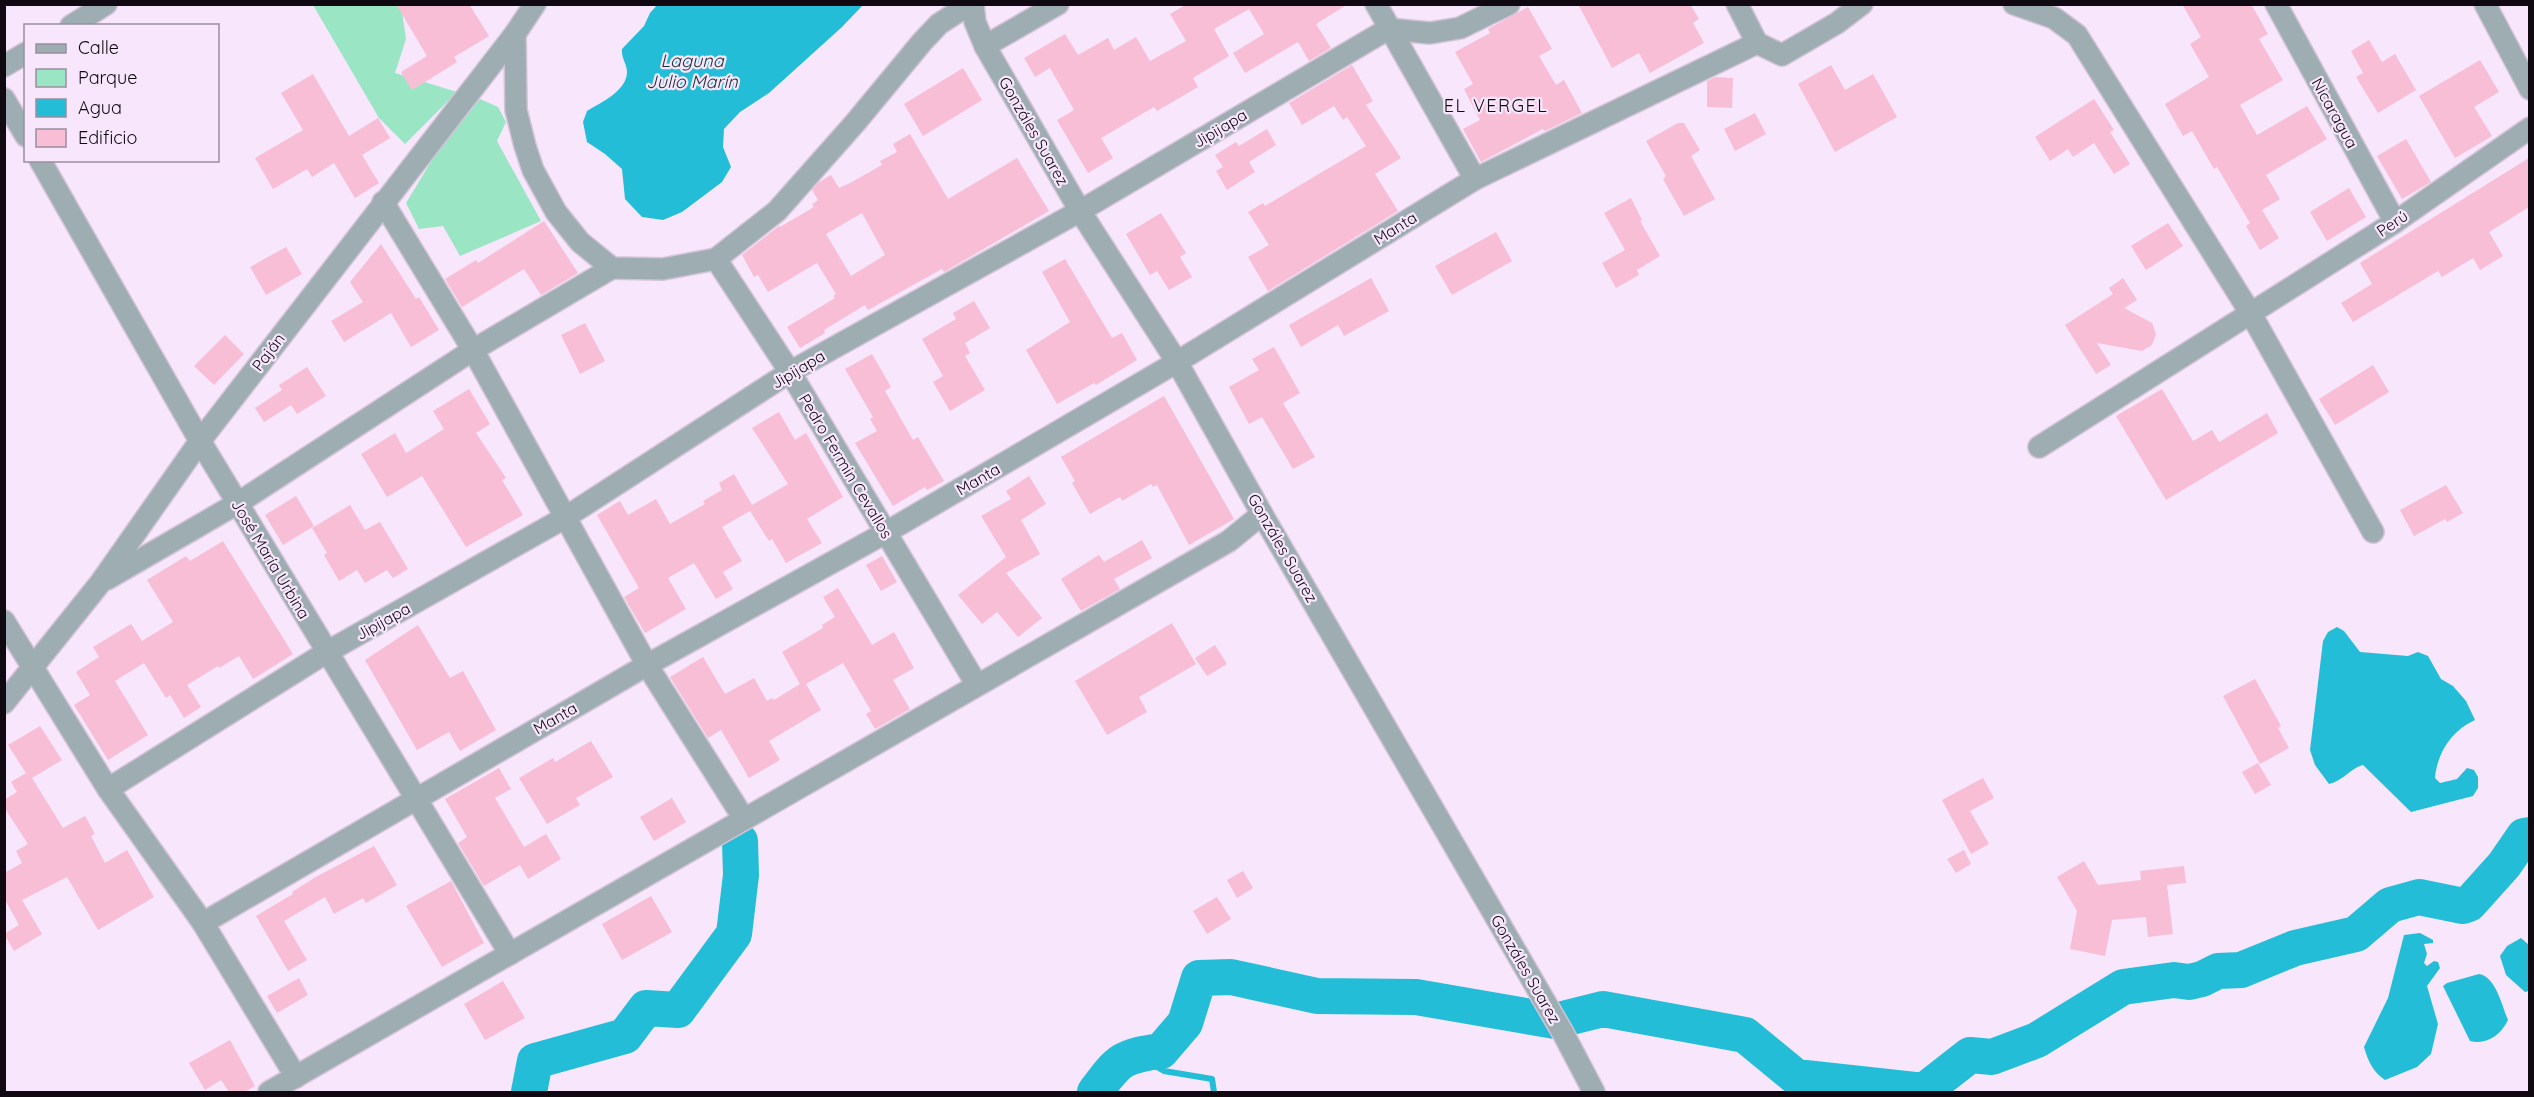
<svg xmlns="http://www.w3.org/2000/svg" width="2534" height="1097" viewBox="0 0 2534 1097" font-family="Quicksand,sans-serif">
	<rect width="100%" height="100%" fill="#f7e6fc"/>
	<!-- green -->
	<g fill="#9ae6c4">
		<path d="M313,5H401L406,39L395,73L457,92L405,144L379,118Z"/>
		<path d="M480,99L498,107L506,122L497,141L541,221L460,256L443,226L419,229L406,203L455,122Z"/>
	</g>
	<!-- water -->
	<g fill="#23bdd8">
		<path d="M658,4L863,5L842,27L769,93L740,112L724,129L723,147L731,167L722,182L682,212L663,220L642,217L625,199L622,169L605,154L587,142L583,122L587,111C600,103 627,91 627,72C627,64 621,58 622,49L644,26L650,13Z"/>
		<path d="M2337,627L2344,631L2360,652L2408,656L2418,652L2428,656L2441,679L2453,686L2466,701L2475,720C2452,730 2437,753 2435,778L2440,783L2457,779L2467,768L2474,770L2478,777V788L2473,796L2411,812L2363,765C2349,769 2343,781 2329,784L2315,765L2310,750L2323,641L2328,632Z"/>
		<path d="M2420,933L2433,940V943L2424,944L2427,954L2424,963L2427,966L2434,961L2438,962L2440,968L2427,986L2438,1024L2431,1054L2417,1067L2385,1080C2373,1072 2368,1061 2364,1047L2388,998L2404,935Z"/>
		<path d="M2521,938L2529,945V991L2525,992L2506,975L2500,956L2507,946Z"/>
		<path d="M2479,974C2496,977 2502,1006 2508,1020C2501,1035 2487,1045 2470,1041L2443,986L2447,983Z"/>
	</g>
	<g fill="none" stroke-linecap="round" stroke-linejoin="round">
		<!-- stream -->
		<path stroke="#23bdd8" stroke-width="6" d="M1134,1054L1164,1071L1212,1079L1214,1092"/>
		<!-- river -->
		<g stroke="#23bdd8" stroke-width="36">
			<path d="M529,1092L535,1061L625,1036L646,1008L678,1010L734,934L741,875L740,841"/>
			<path d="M1095,1092C1118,1061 1121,1056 1161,1051L1185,1023L1199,978L1231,977L1317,996L1416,997L1555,1021L1603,1009L1745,1035L1796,1077L1924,1091L1970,1055L1992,1057L2037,1040L2123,987L2174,980L2189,982L2202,979L2218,971L2241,970L2295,948L2356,934L2390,905L2419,897L2463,906L2469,904L2504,865L2524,836L2530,835"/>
		</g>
	</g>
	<!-- building -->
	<g fill="#f8bed6" fill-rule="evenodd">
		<path d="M396,4H469L489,36L454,57L457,62L412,90L401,72L427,56Z"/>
		<path d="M1187,4H1348L1316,24L1331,48L1309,61L1298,42L1245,73L1233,53L1264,34L1249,9L1214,29L1229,56L1193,78L1198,87L1157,111L1154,107L1101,138L1113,158L1088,173L1057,120L1074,110L1050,68L1035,77L1024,58L1065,34L1078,55L1108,38L1114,50L1136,37L1150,61L1186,41L1170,14Z"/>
		<path d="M1578,4H1690L1699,19L1693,23L1704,43L1650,73L1639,53L1612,68Z"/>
		<path d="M2182,4H2251L2268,34L2259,39L2283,80L2240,105L2257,135L2307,106L2327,139L2266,175L2280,199L2262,210L2279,238L2260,250L2246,226L2250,223L2217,167L2214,169L2192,131L2183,136L2165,104L2209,77L2190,44L2201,37Z"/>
		<path d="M1528,7L1552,49L1539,56L1556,85L1564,80L1582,113L1545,131L1543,129L1481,162L1463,129L1480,120L1464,89L1473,84L1455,52L1490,33L1488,29Z"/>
		<path d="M2369,40L2382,62L2395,54L2416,90L2378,113L2356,77L2363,73L2351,51Z"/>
		<path d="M2480,60L2499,92L2474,107L2492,136L2455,158L2419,96Z"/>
		<path d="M1352,65L1373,101L1366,105L1401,158L1375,174L1398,211L1268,291L1248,257L1269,245L1248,212L1263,203L1265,206L1366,146L1347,117L1343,120L1334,106L1302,125L1289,103Z"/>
		<path d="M1831,65L1845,90L1873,74L1897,117L1835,152L1798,84Z"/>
		<path d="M963,68L982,100L923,136L904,104Z"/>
		<path d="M313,74L349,136L378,118L390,138L362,155L379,183L355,198L334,163L312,177L307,169L273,189L255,158L303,130L281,93Z"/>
		<path d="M1715,77L1733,78L1732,108L1707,107V81Z"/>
		<path d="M2094,99L2114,130L2110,132L2130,164L2114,174L2094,143L2073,157L2068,149L2050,161L2035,137Z"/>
		<path d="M1755,113L1766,134L1735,151L1724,129Z"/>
		<path d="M1678,123H1684L1700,150L1691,156L1715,199L1684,216L1663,179L1666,176L1646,141Z"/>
		<path d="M1267,129L1276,145L1249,162L1255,172L1227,190L1216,171L1223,167L1215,155L1236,142L1239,146Z"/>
		<path d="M910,134L948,199L1017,158L1049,211L944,272L942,269L868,310L865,305L824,330L825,333L800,348L787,327L835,298L833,296L836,294L817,263L768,292L758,275L754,277L742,255L779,226L780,227L814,207L812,204L818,200L812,190L819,182L831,175L839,188L850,183L882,165L880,161L897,152L893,144ZM862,213L885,255L851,276L826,234Z"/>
		<path d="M2406,139L2431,182L2402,199L2377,156Z"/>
		<path d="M2529,158V207L2489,232L2503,256L2480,270L2473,258L2442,277L2438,271L2353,322L2341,303L2372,284L2360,263Z"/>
		<path d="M2349,188L2366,217L2327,241L2310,212Z"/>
		<path d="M1631,198L1642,220L1640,221L1660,256L1637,270L1639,275L1616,288L1602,263L1625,250L1604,213Z"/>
		<path d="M1161,213L1186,253L1180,257L1192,277L1169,290L1157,271L1150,275L1126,234Z"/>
		<path d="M544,221L578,273L541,295L524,269L462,307L445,279L476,260L478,263Z"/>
		<path d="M2168,223L2183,246L2146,270L2131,246Z"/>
		<path d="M1496,232L1512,261L1452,295L1435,266Z"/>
		<path d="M381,244L416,299L419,297L439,330L411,347L391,313L344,342L331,321L363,302L350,282Z"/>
		<path d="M286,247L302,274L266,295L250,267Z"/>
		<path d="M1065,259L1112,338L1122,333L1137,360L1096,385L1094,383L1057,404L1026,350L1070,322L1042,272Z"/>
		<path d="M1371,278L1389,311L1344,336L1338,325L1301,347L1289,325Z"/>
		<path d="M2123,278L2137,300L2124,308L2152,323L2156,334L2152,345L2142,351L2097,343L2111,365L2096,374L2065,325L2113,294L2109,288Z"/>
		<path d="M974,301L990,328L965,343L970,353L965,356L985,390L950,411L933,382L943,376L922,339L956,319L953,313Z"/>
		<path d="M585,323L605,361L580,374L561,335Z"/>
		<path d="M225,335L244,354L214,385L194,366Z"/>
		<path d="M1274,347L1300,393L1283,403L1315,457L1293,469L1262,417L1249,424L1229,387L1259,370L1252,359Z"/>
		<path d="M872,354L891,387L885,391L913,440L918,437L944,481L927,490L925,487L893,506L855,443L877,431L870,419L873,417L845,369Z"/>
		<path d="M2373,365L2389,392L2335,425L2319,399Z"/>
		<path d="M307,367L326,396L297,414L291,405L264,422L255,408L282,390L279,385Z"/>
		<path d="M469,389L490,424L476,433L506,478L502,480L523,515L466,547L422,476L387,497L361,454L395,433L406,453L444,429L433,411Z"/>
		<path d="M2162,389L2193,441L2212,430L2219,442L2267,413L2278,433L2166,500L2116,416Z"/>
		<path d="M1164,396L1234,519L1189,545L1157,485L1153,487L1151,484L1122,501L1120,497L1090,514L1072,483L1075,481L1061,457Z"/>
		<path d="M779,412L795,440L806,433L843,497L807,519L822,543L786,563L772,539L769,541L750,511L722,527L742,561L723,572L733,589L716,599L694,563L668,578L686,609L645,633L624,597L639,588L597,515L620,501L628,515L656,499L670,524L705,504L703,501L722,490L719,483L734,474L752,505L788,484L752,428Z"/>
		<path d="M1029,476L1046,504L1021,520L1040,554L1006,573L1042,618L1018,637L997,612L982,624L958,595L1006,557L981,516L1011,499L1006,491Z"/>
		<path d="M2446,485L2463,513L2447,522L2445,519L2414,536L2400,510Z"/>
		<path d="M296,496L314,526L283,545L265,515Z"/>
		<path d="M350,505L365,530L380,522L408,569L393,578L387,570L365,583L357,570L339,581L324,555L327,553L312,528Z"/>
		<path d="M1142,540L1152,558L1114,579L1120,589L1081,611L1061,579L1099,555L1104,562Z"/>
		<path d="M223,541L293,654L253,679L239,656L219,668L218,666L187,685L201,707L184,718L170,695L166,698L144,663L115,681L148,735L108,760L74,705L90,695L76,672L99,657L93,647L131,624L142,641L173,622L147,580L186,556L190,561Z"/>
		<path d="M882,556L897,582L881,591L866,565Z"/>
		<path d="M838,588L872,645L894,632L914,668L893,680L910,709L875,729L866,714L871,711L843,663L806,684L821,710L769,741L780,760L749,778L721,730L708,738L670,677L703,657L725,694L754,678L767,701L772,698L774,700L800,684L782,652L823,628L822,625L835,617L823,597Z"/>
		<path d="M1172,623L1196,664L1139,697L1147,712L1107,735L1075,681Z"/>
		<path d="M418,625L450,678L463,671L496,730L460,751L449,732L417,750L365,660Z"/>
		<path d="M1215,645L1227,664L1207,676L1195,658Z"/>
		<path d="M2255,679L2281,726L2278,728L2289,748L2260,764L2223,696Z"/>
		<path d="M40,726L62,760L32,778L63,828L85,816L95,834L91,836L105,863L127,850L154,897L98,930L67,877L22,900L42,934L14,951L4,934L19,925L4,898V869L6,872L22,863L16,851L28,844L4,807V800L17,792L11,782L26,773L8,745Z"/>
		<path d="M591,741L613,777L576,798L580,805L547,824L519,778L553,758L555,762Z"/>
		<path d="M2258,763L2271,785L2255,794L2242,772Z"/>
		<path d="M499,768L511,789L495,798L524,847L546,834L561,859L528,879L520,865L484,886L458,843L467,837L445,799Z"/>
		<path d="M1983,778L1994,798L1970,811L1989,844L1971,854L1942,800Z"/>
		<path d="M672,798L686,822L654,841L640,817Z"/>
		<path d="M374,846L397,885L366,903L363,898L334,914L325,897L284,921L307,960L288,971L256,916L293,894L292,892L314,878Z"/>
		<path d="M1964,850L1971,864L1956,873L1947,859Z"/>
		<path d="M2084,861L2098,885L2141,880L2140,871L2184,866L2186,883L2167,885L2173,934L2148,937L2146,917L2112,920L2105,956L2070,949L2077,911L2057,877Z"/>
		<path d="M1243,871L1253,888L1237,898L1227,880Z"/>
		<path d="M451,881L484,943L442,967L406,906Z"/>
		<path d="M651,896L672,932L622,960L602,924Z"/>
		<path d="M1217,897L1231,919L1207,934L1193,911Z"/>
		<path d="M299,978L308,995L277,1013L267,996Z"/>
		<path d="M503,981L525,1018L485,1040L464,1004Z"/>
		<path d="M230,1040L255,1086L244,1092H229L221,1080L205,1090L189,1063Z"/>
	</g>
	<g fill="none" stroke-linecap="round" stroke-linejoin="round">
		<!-- minor casing -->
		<g stroke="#d2c3d7" stroke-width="24">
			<g id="minor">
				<path d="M973,4L975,22L985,46L1080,211L1177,362L1262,514L1563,1033L1594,1092"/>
				<path d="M1376,4L1475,179"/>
				<path d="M1737,4L1757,43L1782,55L1837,23L1862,4"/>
				<path d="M2014,4L2054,18L2077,35L2251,314L2373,532"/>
				<path d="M2276,4L2395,222"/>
				<path d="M2485,4L2530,89"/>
				<path d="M71,26L106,4"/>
				<path d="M515,34L516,110L525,146L533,170L556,212L580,242L612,268L663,269L716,259L777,211L855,123L922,42L939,24L970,4"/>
				<path d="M985,46L1058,4"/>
				<path d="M4,66L26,53"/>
				<path d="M4,99L26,136"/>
				<path d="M40,160L200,441L510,954"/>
				<path d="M383,202L473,350L647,665L744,819"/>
				<path d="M716,259L790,372L977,685"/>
				<path d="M2039,447L2395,222L2530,128"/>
				<path d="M107,579L238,503L473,350L612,268"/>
				<path d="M4,621L108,789L203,923L296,1077"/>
				<path d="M4,703L101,582L200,441L515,34L535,4"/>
				<path d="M108,789L327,652L566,517L790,372L1080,211L1388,29L1430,33L1460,28L1509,4"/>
				<path d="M203,923L647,665L885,533L1177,362L1475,179L1757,43"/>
				<path d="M269,1092L1229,541L1262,514"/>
			</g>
		</g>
		<!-- minor -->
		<use href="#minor" stroke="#9dadb1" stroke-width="21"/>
	</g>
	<g text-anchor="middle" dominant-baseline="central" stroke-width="4.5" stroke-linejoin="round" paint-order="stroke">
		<!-- street labels -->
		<g font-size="16" fill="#100912" stroke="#f7e6fc">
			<text transform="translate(2335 113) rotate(61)">Nicaragua</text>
			<text transform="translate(1220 128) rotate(-31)">Jipijapa</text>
			<text transform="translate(1034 131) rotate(60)">Gonzáles Suarez</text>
			<text transform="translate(2392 223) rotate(-34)">Perú</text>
			<text transform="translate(1395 228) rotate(-32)">Manta</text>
			<text transform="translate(268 352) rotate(-53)">Paján</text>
			<text transform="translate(798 369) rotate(-31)">Jipijapa</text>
			<text transform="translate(846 466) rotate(59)">Pedro Fermin Cevallos</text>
			<text transform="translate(978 479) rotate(-30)">Manta</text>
			<text transform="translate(1283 548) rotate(60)">Gonzáles Suarez</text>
			<text transform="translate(271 559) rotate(59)">José María Urbina</text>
			<text transform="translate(383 621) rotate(-29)">Jipijapa</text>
			<text transform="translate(555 718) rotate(-30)">Manta</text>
			<text transform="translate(1526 969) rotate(60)">Gonzáles Suarez</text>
		</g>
		<!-- water labels -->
		<g font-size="18" font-style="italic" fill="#1a3136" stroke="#f7e6fc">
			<text x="692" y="60">Laguna<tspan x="692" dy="21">Julio Marín</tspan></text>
		</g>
		<!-- neighbourhood labels -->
		<g font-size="18" letter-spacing="1.5" fill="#100912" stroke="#f7e6fc">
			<text x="1496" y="105">EL VERGEL</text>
		</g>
	</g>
	<!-- border -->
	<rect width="2534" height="1097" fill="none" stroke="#100912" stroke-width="12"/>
	<!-- legend -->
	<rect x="24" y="24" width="195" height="138" fill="#f7e6fc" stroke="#9b8e9e" stroke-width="1.5"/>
	<rect x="36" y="44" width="30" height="9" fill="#9dadb1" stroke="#9b8e9e" stroke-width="1.5"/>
	<text x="78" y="54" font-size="18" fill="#100912">Calle</text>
	<rect x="36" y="69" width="30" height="18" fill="#9ae6c4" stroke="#9b8e9e" stroke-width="1.5"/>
	<text x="78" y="84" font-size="18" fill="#100912">Parque</text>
	<rect x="36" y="99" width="30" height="18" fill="#23bdd8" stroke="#9b8e9e" stroke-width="1.5"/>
	<text x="78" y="114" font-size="18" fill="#100912">Agua</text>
	<rect x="36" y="129" width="30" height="18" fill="#f8bed6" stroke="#9b8e9e" stroke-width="1.5"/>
	<text x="78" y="144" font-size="18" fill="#100912">Edificio</text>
</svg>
